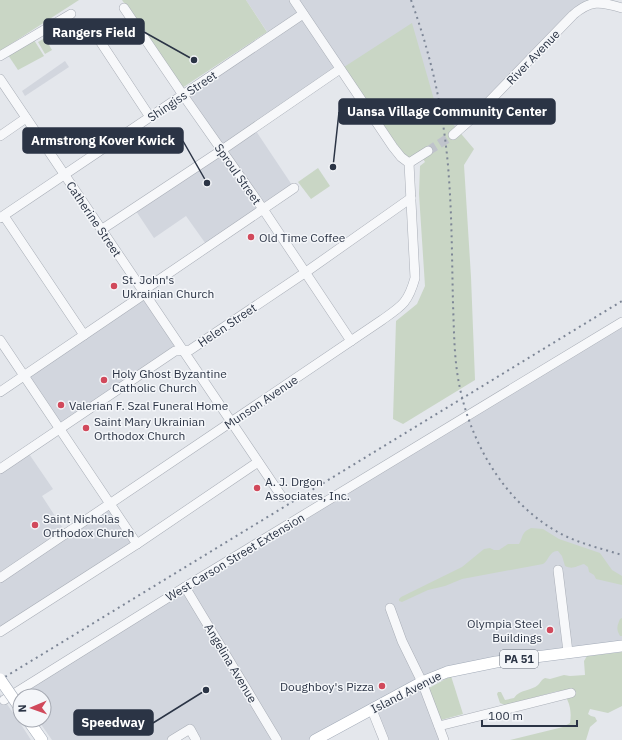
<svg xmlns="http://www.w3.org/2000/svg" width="622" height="740" viewBox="0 0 622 740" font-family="'IBM Plex Sans',sans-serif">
	<rect width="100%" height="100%" fill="#e4e7ec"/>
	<!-- built -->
	<g fill="#d2d6de">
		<path d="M246,0H588L590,3L453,135L340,69L254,128L294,188L208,247L186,216L154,238L134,208L221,150L183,95L270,36Z"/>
		<path d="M65,61L69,67L25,96L22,91Z"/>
		<path d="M143,292L183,351L60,429L24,376Z"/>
		<path d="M622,322V646L568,652L422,682L444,740H384L372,710L315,740H196L190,729L172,740H52L38,720H44V696H22L18,690Z"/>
		<path d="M27,451L53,489L42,496L66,533L110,503L137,544L0,632V469Z"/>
		<path d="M0,694L22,726L31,740H0Z"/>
	</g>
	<!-- green -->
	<g fill="#c9d6c5">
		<path d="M0,0H79L0,51Z"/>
		<path d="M122,0H246L267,32L182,88Z"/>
		<path d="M412,23L435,103L474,149L464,165L471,277L475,380L403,424L393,419L396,321L417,304L425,286L419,194L420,166L425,162L419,152L406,160L341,69Z"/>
		<path d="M45,38L52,50L45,54L38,42Z"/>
		<path d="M34,40L44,56L18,70L8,55Z"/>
		<path d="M318,168L330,186L311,199L298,182Z"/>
		<path d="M531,528L543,529L559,539L600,553L612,570L622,576V585L596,579L594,575L589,572L588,567L584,564C576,566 573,570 565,566L562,556L558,551C550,550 549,560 543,564L462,579L445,586L428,590L402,602L399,601V599L401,597L462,567L484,549L490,548L494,550H499L508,544H519C524,535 521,533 531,528Z"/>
		<path d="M622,618V636H620C616,629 617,626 620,619Z"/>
		<path d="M622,652V706L608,713L590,709L588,714L591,716L595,717L597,721L590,727L586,740H510L563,727L570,723C572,712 570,696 558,691L505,705L500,703L497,694L498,692H501L505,700L514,698C520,689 531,691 538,685C541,682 541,680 545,678L550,679L564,675L570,676L585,675L584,661L587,656Z"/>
		<path d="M451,676L463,714L441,720L429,688Z"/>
	</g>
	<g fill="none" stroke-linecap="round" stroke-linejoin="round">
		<!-- minor-tunnel -->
		<path stroke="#bfc3cb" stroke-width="9" stroke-dasharray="9 4.5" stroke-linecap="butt" d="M428,151L453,135"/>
		<!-- minor casing -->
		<g stroke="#a9aeb7" stroke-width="10">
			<g id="minor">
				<path d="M124,8L183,95L263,209L351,341"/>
				<path d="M92,29L150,117"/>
				<path d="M0,56L71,14"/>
				<path d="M0,79L282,497"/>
				<path d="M453,135L478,113L573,15C590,0 600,1 622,8"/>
				<path d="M0,136L26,118"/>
				<path d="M409,163L428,151"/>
				<path d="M4,216L84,335"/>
				<path d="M0,218L303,14"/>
				<path d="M101,230L222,150L340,69"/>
				<path d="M0,340L137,544"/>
				<path d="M0,392L140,297L147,288L294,188"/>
				<path d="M0,469L175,351L190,350L306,272L411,198"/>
				<path d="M558,570L568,652"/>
				<path d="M0,578L382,320C402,306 408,303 415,278L409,163L401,157L393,147L294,0"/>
				<path d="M185,587L277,740"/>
				<path d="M390,608L402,641L422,682L444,740"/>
				<path d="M0,632L137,544L258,462"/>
				<path d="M4,700L185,587L622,322"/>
				<path d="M372,710L384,740"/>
				<path d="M439,726L571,693"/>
				<path d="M172,740L190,729L196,740"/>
			</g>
		</g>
		<!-- major casing -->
		<g stroke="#a3abb8" stroke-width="12">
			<g id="major">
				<path d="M28,720L42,740"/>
				<path d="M315,740L422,682L447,672L496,662L622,646"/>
			</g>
		</g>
		<!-- minor -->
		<use href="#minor" stroke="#f7f8fa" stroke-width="9"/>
		<!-- major -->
		<use href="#major" stroke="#fff" stroke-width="11"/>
		<!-- rail -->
		<g stroke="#7d8696" stroke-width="2" stroke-dasharray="2 4" stroke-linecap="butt">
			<path d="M411,0C432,58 445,117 449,179C452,221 452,263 453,304C454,329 454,354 458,378C468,438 502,500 556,531C576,543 600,548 622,555"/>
			<path d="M0,680L622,301"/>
		</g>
		<!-- major-bridge casing -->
		<g stroke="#a3abb8" stroke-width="12" stroke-linecap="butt">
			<path id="major-bridge" d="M0,679L20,708"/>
		</g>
		<!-- major-bridge -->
		<use href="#major-bridge" stroke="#fff" stroke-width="11"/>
	</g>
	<!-- markers -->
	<g fill="#d1495b" stroke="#f4f6f9" stroke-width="1.5">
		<circle cx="251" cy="237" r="4"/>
		<circle cx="114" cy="286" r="4"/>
		<circle cx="104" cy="380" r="4"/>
		<circle cx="61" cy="405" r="4"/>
		<circle cx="86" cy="428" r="4"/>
		<circle cx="257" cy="488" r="4"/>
		<circle cx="35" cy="525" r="4"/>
		<circle cx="550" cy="630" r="4"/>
		<circle cx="382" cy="686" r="4"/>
	</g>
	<g text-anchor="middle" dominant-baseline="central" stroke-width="3" stroke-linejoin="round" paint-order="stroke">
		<!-- shield labels -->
		<rect fill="#f4f6f9" stroke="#676e7b" stroke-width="1" x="500" y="650" width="38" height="18" rx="3"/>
		<g font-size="11" font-weight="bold" fill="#2b3445">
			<text x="519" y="659">PA 51</text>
		</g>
		<!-- street labels -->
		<g font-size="12" fill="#2b3445" stroke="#f4f6f9">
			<text transform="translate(533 57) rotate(-46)">River Avenue</text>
			<text transform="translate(182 96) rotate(-34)">Shingiss Street</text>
			<text transform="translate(238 174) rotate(55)">Sproul Street</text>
			<text transform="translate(94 219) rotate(56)">Catherine Street</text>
			<text transform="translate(227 325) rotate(-34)">Helen Street</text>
			<text transform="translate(261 402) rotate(-34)">Munson Avenue</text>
			<text transform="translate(235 557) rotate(-31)">West Carson Street Extension</text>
			<text transform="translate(231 663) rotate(59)">Angelina Avenue</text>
			<text transform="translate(406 692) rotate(-27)">Island Avenue</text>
		</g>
		<!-- poi labels -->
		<g font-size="12" fill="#2b3445" stroke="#f4f6f9" text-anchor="start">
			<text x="259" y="237">Old Time Coffee</text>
			<text x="122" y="279">St. John's<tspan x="122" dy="14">Ukrainian Church</tspan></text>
			<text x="112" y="373">Holy Ghost Byzantine<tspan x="112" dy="14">Catholic Church</tspan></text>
			<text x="69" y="405">Valerian F. Szal Funeral Home</text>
			<text x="94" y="421">Saint Mary Ukrainian<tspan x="94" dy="14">Orthodox Church</tspan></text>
			<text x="265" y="481">A. J. Drgon<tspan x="265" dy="14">Associates, Inc.</tspan></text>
			<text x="43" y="518">Saint Nicholas<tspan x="43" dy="14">Orthodox Church</tspan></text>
			<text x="542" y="623" text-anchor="end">Olympia Steel<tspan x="542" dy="14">Buildings</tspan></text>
			<text x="374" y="686" text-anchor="end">Doughboy's Pizza</text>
		</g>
	</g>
	<!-- callouts -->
	<path fill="none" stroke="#2b3445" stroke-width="1.5" d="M194 60L144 32M333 167L339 112M207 183L183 141M206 690L153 723"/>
	<g fill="#2b3445" stroke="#f4f6f9" stroke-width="1.5">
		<circle cx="194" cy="60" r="4"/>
		<circle cx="333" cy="167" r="4"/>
		<circle cx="207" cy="183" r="4"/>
		<circle cx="206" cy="690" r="4"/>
	</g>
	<g fill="#2b3445" stroke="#2b3445" stroke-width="1.5">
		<rect x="44" y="19" width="100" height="25" rx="4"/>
		<rect x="339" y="99" width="216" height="25" rx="4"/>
		<rect x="23" y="128" width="160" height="25" rx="4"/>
		<rect x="74" y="710" width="79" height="25" rx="4"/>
	</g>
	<g font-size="13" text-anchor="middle" font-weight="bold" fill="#fff">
		<text x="94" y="37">Rangers Field</text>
		<text x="447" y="116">Uansa Village Community Center</text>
		<text x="103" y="145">Armstrong Kover Kwick</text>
		<text x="113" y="727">Speedway</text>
	</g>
	<!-- north arrow -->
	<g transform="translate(32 708) rotate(268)"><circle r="19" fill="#f4f6f9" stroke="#a4a8b1"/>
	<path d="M0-3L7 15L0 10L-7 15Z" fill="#d1495b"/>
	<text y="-6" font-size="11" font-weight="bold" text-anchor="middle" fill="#2b3445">N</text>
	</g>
	<!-- scale -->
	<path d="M482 720v6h95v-6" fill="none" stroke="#2b3445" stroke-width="2"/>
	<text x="488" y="720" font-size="12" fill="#2b3445" stroke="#f4f6f9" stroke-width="3" paint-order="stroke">100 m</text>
</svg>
